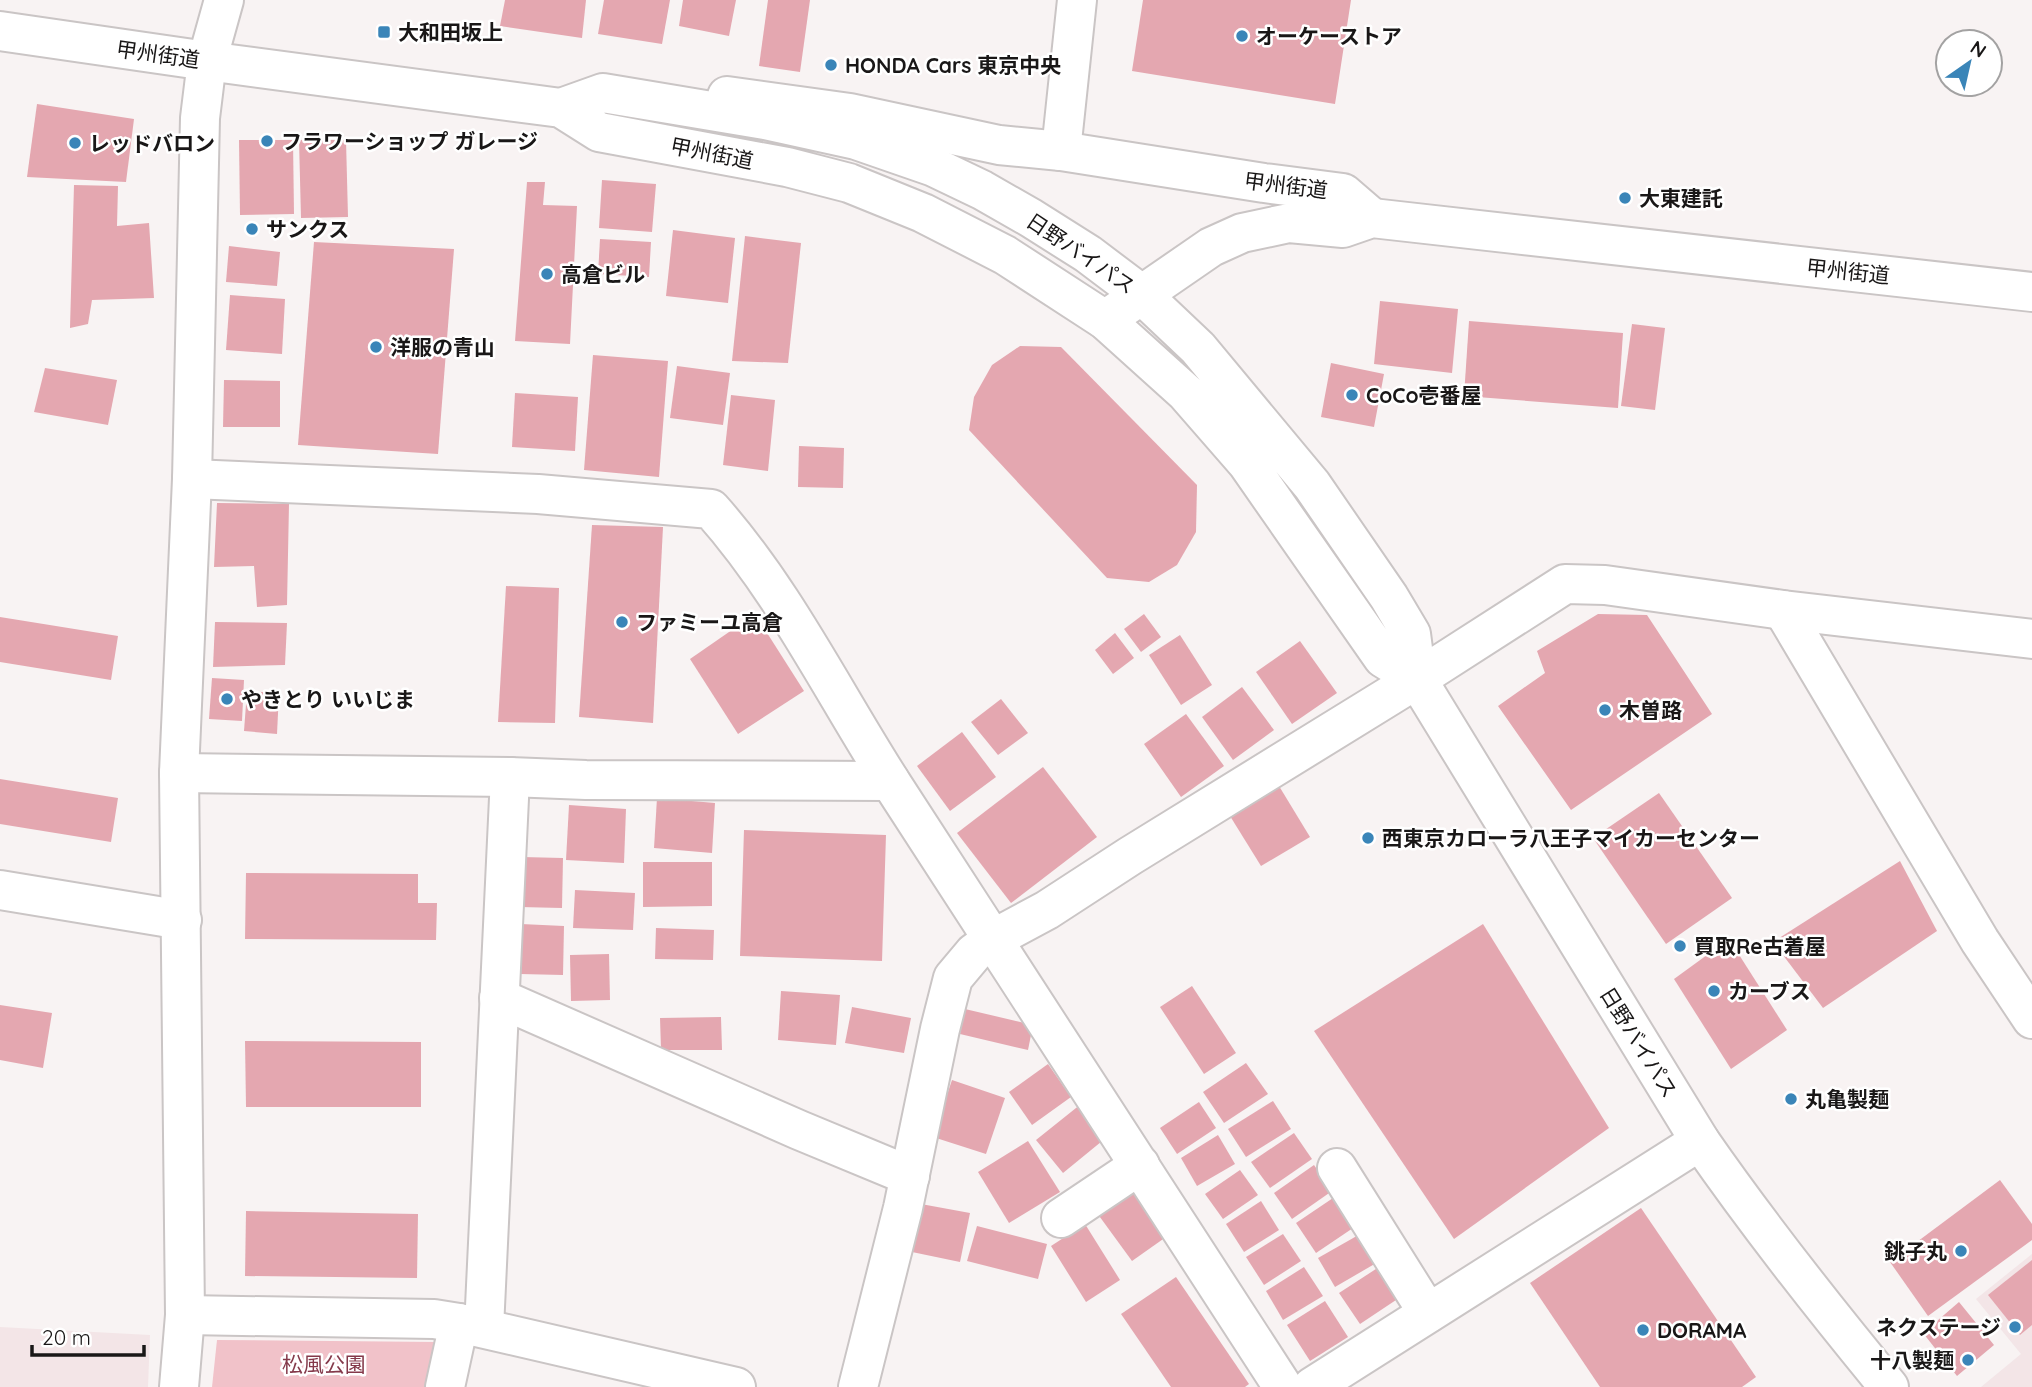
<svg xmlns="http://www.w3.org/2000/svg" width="2032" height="1387" viewBox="0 0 2032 1387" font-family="Quicksand,'Noto Sans JP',sans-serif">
	<rect width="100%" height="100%" fill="#f8f3f3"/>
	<!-- built -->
	<g fill="#f3e5e7">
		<path d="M2032,1254V1387H1981L2021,1354L1976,1299Z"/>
		<path d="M0,1327L150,1335L148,1387H0Z"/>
	</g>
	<!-- green -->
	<path fill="#f1c2c9" d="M217,1340L437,1342L427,1387H212Z"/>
	<!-- building -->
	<g fill="#e4a7b0">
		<path d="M505,0H586L582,38L500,26Z"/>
		<path d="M604,0H670L662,44L598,34Z"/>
		<path d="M683,0H736L729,36L679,26Z"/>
		<path d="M768,0H810L800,72L759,66Z"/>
		<path d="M1143,0H1351L1335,104L1132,71Z"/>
		<path d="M37,104L134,119L126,182L27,177Z"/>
		<path d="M239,140H293L294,214L240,215Z"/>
		<path d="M299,140H346L348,217L301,218Z"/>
		<path d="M602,180L656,184L652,232L599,228Z"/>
		<path d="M527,182H545L543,205L577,206L570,344L515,341Z"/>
		<path d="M74,185L118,186L117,226L149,223L154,298L92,300L88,324L70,328Z"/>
		<path d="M673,230L735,238L728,303L666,296Z"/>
		<path d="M745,236L801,243L788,363L732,361Z"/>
		<path d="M600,239L651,242L649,277L598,274Z"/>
		<path d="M314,242L454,249L438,454L298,445Z"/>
		<path d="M229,246L280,252L277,286L226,282Z"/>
		<path d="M230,295L285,299L282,354L226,350Z"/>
		<path d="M1380,301L1458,309L1452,373L1374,364Z"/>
		<path d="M1469,321L1623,333L1618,408L1464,396Z"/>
		<path d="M1632,324L1665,328L1655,410L1621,406Z"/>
		<path d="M1020,346L1061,347L1197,485L1196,532L1177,565L1149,582L1107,578L969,430L974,397L992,365Z"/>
		<path d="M593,355L668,361L659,477L584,470Z"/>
		<path d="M1331,363L1384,374L1374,427L1321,417Z"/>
		<path d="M677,366L730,373L723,425L670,418Z"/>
		<path d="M45,368L117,380L108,425L34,412Z"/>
		<path d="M224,380L280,381V427H223Z"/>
		<path d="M515,393L578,397L575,451L512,447Z"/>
		<path d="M731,395L775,400L768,471L723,465Z"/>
		<path d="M799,446L844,448L843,488L798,487Z"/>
		<path d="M217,503L289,504L287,605L257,607L254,566L214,567Z"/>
		<path d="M592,525L663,527L653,723L579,717Z"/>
		<path d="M506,586L559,588L555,723L498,722Z"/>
		<path d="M755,614L804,691L738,734L690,659Z"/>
		<path d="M1144,614L1161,637L1141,652L1124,629Z"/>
		<path d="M1598,614L1647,615L1712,714L1571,810L1498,706L1545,673L1537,651Z"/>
		<path d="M0,617L118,636L111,680L0,662Z"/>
		<path d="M215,622L287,623L285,665L213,667Z"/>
		<path d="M1115,633L1134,658L1113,674L1095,650Z"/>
		<path d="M1180,635L1212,685L1181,705L1149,655Z"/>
		<path d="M1300,641L1337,693L1292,724L1256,672Z"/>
		<path d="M212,678L244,680L242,721L209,719Z"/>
		<path d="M1242,687L1274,730L1233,760L1202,717Z"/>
		<path d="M247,691L279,693L277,734L244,731Z"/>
		<path d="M1001,699L1028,733L998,755L971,722Z"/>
		<path d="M1186,714L1224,766L1181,797L1144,744Z"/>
		<path d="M962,732L996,777L950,811L917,766Z"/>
		<path d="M1043,767L1097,837L1011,903L957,833Z"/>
		<path d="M0,779L118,798L111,842L0,824Z"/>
		<path d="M1279,786L1310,837L1261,866L1230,816Z"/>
		<path d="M1659,793L1732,898L1666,944L1593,838Z"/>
		<path d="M657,798L715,803L712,853L654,848Z"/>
		<path d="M569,805L626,809L624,863L566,860Z"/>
		<path d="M744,830L886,835L882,961L740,956Z"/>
		<path d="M522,857L563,858L562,908L520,907Z"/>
		<path d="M1900,861L1937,931L1823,1008L1773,942Z"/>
		<path d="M643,862H712V906L643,907Z"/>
		<path d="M246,873L418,874V903H437L436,940L245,939Z"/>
		<path d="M575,890L635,893L633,930L573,928Z"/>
		<path d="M521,924L564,926L563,975L520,974Z"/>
		<path d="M1483,924L1609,1128L1454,1239L1314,1031Z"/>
		<path d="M656,928L714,930L713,960L655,959Z"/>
		<path d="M1729,939L1787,1030L1731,1069L1674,979Z"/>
		<path d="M609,954L610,1000L571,1001L570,955Z"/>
		<path d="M1192,986L1236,1053L1204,1074L1160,1007Z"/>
		<path d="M781,991L840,995L836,1045L778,1040Z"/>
		<path d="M0,1005L52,1013L43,1068L0,1060Z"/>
		<path d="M852,1007L911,1018L904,1053L845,1043Z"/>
		<path d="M965,1009L1033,1025L1028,1050L960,1034Z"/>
		<path d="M721,1017L722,1050H661L660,1018Z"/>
		<path d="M245,1041L421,1042V1107H246Z"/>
		<path d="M1246,1063L1268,1094L1224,1123L1203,1092Z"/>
		<path d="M1048,1064L1071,1097L1032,1125L1009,1092Z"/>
		<path d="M952,1080L1005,1098L986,1154L933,1137Z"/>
		<path d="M1273,1101L1291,1129L1246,1157L1228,1129Z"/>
		<path d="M1199,1102L1216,1128L1177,1154L1160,1128Z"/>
		<path d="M1081,1104L1107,1137L1063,1173L1036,1140Z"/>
		<path d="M1294,1133L1312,1159L1270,1188L1251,1162Z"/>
		<path d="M1218,1135L1235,1164L1197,1186L1181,1158Z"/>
		<path d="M1028,1141L1060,1192L1009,1223L978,1172Z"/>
		<path d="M1314,1165L1332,1191L1292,1219L1274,1193Z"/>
		<path d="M1240,1170L1258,1195L1223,1219L1205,1194Z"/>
		<path d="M2000,1180L2032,1224V1240L1928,1316L1890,1262Z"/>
		<path d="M1131,1188L1166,1237L1132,1261L1097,1213Z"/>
		<path d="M1336,1196L1356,1226L1316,1253L1296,1223Z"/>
		<path d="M1261,1201L1279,1230L1244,1252L1226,1224Z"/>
		<path d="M921,1204L970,1213L960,1262L912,1252Z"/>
		<path d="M1641,1208L1756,1377L1742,1387H1600L1530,1283Z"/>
		<path d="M246,1211L418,1214L417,1278L245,1276Z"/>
		<path d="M1085,1224L1120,1280L1086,1302L1051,1246Z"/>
		<path d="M977,1226L1047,1244L1038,1279L967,1261Z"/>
		<path d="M1362,1233L1378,1262L1335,1287L1318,1258Z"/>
		<path d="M1283,1234L1301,1261L1264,1285L1246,1257Z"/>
		<path d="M2032,1260V1325L2020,1335L1988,1295Z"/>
		<path d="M1304,1267L1323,1296L1283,1320L1266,1291Z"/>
		<path d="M1379,1267L1399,1298L1360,1324L1339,1293Z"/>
		<path d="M1176,1277L1249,1384L1245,1387H1171L1121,1314Z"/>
		<path d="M1325,1301L1348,1337L1310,1361L1287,1325Z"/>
		<path d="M1959,1302L1994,1345L1957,1376L1923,1333Z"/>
	</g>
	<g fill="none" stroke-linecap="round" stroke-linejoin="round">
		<!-- street casing -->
		<g stroke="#cac5c5" stroke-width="42">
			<g id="street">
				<path d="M1061,151L1077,0"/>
				<path d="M192,479L538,494L711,509C785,592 834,694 894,787C1024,987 1154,1187 1283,1387"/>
				<path d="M1783,610L1980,941L2032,1019"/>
				<path d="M179,773L510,777L586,780L890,781"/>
				<path d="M0,890L182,920"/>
				<path d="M499,998L799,1130L910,1176"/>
				<path d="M1337,1168L1428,1313"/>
				<path d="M1061,1218L1140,1165"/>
				<path d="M185,1315L434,1319L459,1323L736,1387"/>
				<path d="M484,1328L510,777"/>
				<path d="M445,1387L459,1323"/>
				<path d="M858,1387L903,1208L940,1029L953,978L974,953L993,939L1047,910L1130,856L1417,679L1565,584L1605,585L1783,610L2032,639"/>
				<path d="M1312,1387L1700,1141"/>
			</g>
		</g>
		<!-- secondary casing -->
		<g stroke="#cac5c5" stroke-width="42">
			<g id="secondary">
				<path d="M727,96L850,113L999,145L1061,151L1264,183L1343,193L1372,218"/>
				<path d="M1105,320L1211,247L1242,233L1289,223L1343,228L1372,218L2032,292"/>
				<path d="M179,1387L185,1315L179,773L192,479L200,118L207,61L224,0"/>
			</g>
		</g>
		<!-- highway casing -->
		<g stroke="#cac5c5" stroke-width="42">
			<g id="highway">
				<path d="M0,31L207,61L561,108L599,132L787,167L849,183L923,213L1005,255L1105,320L1186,393L1247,463L1383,658L1417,679L1411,634L1389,597L1312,485L1198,348L1141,294L1088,254L1031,218L982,190L934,167L856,140L765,120L603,93L561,108"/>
				<path d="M1417,679L1700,1141C1759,1226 1823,1307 1889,1387"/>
			</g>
		</g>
		<!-- street -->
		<use href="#street" stroke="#fff" stroke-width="38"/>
		<!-- secondary -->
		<use href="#secondary" stroke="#fff" stroke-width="38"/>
		<!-- highway -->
		<use href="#highway" stroke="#fff" stroke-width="38"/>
	</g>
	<!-- markers -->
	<g fill="#3a85b8" stroke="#fff" stroke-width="2.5">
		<rect x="377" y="25" width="14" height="14" rx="3.5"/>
		<circle cx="1242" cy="36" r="7"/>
		<circle cx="831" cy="65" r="7"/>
		<circle cx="267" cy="141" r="7"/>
		<circle cx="75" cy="143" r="7"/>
		<circle cx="1625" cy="198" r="7"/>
		<circle cx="252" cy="229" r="7"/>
		<circle cx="547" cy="274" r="7"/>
		<circle cx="376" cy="347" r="7"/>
		<circle cx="1352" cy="395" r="7"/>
		<circle cx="622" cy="622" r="7"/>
		<circle cx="227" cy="699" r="7"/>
		<circle cx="1605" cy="710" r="7"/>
		<circle cx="1368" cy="838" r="7"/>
		<circle cx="1680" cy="946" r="7"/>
		<circle cx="1714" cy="991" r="7"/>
		<circle cx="1791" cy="1099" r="7"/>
		<circle cx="1961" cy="1251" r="7"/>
		<circle cx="2015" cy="1327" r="7"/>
		<circle cx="1643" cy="1330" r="7"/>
		<circle cx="1968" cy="1360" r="7"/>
	</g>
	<g text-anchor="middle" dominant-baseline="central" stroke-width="5" stroke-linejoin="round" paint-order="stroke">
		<!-- poi labels -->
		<g font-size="21" font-weight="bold" fill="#191717" stroke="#fff" text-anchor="start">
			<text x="398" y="32">大和田坂上</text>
			<text x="1256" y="36">オーケーストア</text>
			<text x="845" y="65">HONDA Cars 東京中央</text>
			<text x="281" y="141">フラワーショップ ガレージ</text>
			<text x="89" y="143">レッドバロン</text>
			<text x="1639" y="198">大東建託</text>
			<text x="266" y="229">サンクス</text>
			<text x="561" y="274">高倉ビル</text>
			<text x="390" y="347">洋服の青山</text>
			<text x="1366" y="395">CoCo壱番屋</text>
			<text x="636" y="622">ファミーユ高倉</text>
			<text x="241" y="699">やきとり いいじま</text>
			<text x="1619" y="710">木曽路</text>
			<text x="1382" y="838">西東京カローラ八王子マイカーセンター</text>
			<text x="1694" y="946">買取Re古着屋</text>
			<text x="1728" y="991">カーブス</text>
			<text x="1805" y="1099">丸亀製麺</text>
			<text x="1947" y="1251" text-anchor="end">銚子丸</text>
			<text x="2001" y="1327" text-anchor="end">ネクステージ</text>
			<text x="1657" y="1330">DORAMA</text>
			<text x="1954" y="1360" text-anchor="end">十八製麺</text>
		</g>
		<!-- street labels -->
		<g font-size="21" fill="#191717" stroke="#fff">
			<text transform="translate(158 54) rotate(8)">甲州街道</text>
			<text transform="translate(712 153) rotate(11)">甲州街道</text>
			<text transform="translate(1286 185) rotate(7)">甲州街道</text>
			<text transform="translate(1081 253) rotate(34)">日野バイパス</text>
			<text transform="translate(1848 271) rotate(6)">甲州街道</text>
			<text transform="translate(1639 1042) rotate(58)">日野バイパス</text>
		</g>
		<!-- park labels -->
		<g font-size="21" fill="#84394a" stroke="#fff">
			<text x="324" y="1364">松風公園</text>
		</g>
	</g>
	<!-- north arrow -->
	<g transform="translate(1969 63) rotate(34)"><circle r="33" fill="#ffffff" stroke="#a3a2a2" stroke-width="2"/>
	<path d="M0-5L12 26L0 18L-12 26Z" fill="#3a85b8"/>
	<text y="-10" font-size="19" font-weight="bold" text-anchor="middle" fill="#191717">N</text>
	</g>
	<!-- scale -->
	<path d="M32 1345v10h112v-10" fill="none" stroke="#191717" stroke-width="3.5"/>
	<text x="42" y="1345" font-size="21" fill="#191717" stroke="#ffffff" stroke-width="5" paint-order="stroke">20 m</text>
</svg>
